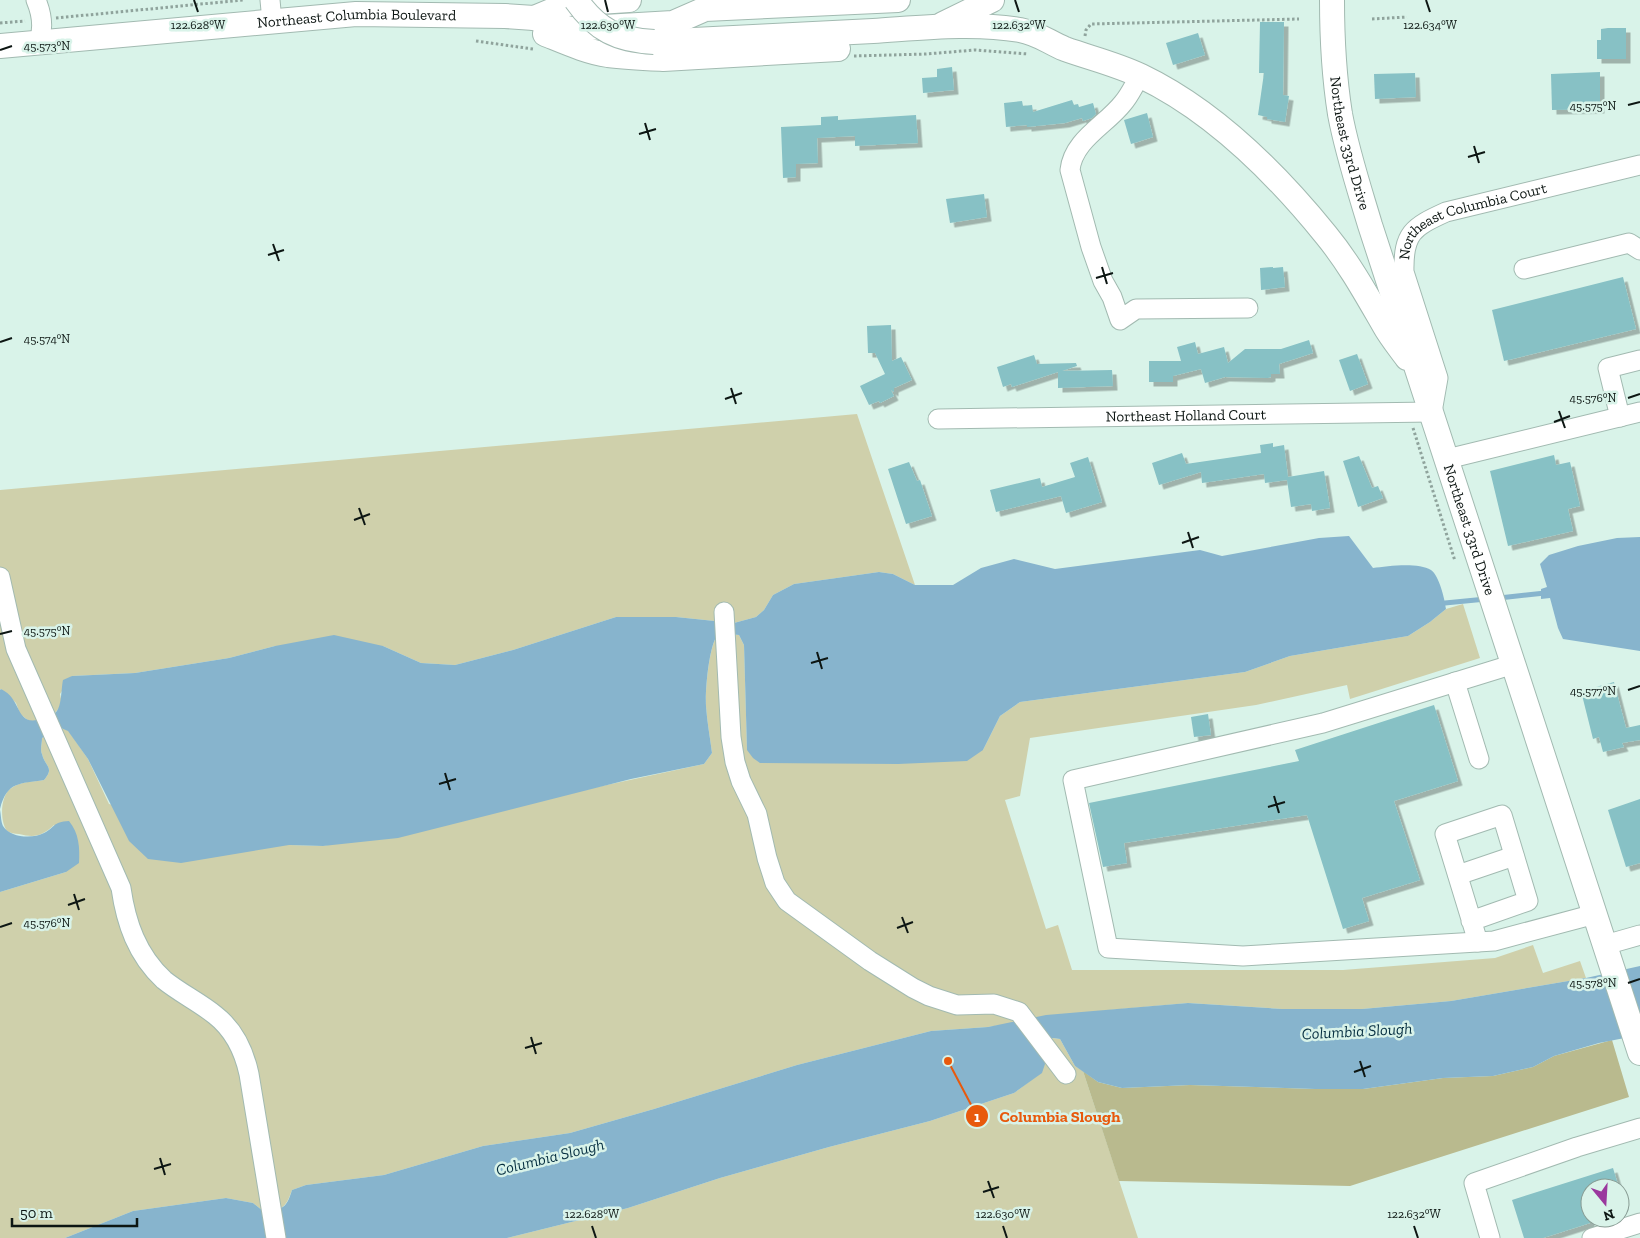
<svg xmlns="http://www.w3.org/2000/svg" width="1640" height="1238" viewBox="0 0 1640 1238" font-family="'Zilla Slab',serif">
	<defs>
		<filter id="shadow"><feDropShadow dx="4.5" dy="4.5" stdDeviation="0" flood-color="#0004"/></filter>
	</defs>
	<rect width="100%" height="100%" fill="#d9f3e9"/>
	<!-- green -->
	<g fill="#cfd0ab">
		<path d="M857,414L915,585L893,574L879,572L794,584L773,595L764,610L756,617L734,623L676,617H616L513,650L455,665L421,663L383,646H275L229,658L135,673L72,676L60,694L62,704L55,713L35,721H29L20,714L16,703L1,689L0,690V490Z"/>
		<path d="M1463,604L1480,658L1350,699L1347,685L1256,705L1030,738L1020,796L1005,800L1046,929L1058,925L1072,970H1343L1495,958L1533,945L1543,973L1580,961L1586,978L1451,1001L1362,1009H1282L1188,1003L1110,1010L988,1027L931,1031L797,1065L654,1109L570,1133L483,1146L384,1175L306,1185L292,1190C285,1210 282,1209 263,1211L253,1203L226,1198L133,1211L65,1238H0V892L66,872L54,825C42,836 35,838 19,834C15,834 10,833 7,831C0,822 0,797 10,789C20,781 32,782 44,780C55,767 45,767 42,754C40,750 42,743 42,738L61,728L68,730L88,759L109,804L289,845L323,846L704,764L712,753C710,737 707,722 706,706C705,692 709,642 719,633L739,635L744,645L747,749L983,750L1000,716L1020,702L1245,672L1290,656L1408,636L1430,622L1446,609Z"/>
		<path d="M1053,1038L1060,1039L1075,1066L1083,1071L1138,1238H507L628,1208L720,1178L829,1147L930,1121L1014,1093L1042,1072L1041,1047Z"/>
	</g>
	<!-- forest -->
	<path fill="#b9ba8e" d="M1612,1040L1629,1097L1350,1186L1119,1181L1083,1071L1098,1082L1122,1088L1190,1085L1315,1089H1363L1443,1078L1493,1076L1533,1067L1554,1056Z"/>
	<!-- water -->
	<g fill="#87b4cd">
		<path d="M1349,536L1373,568C1388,566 1418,562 1431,570C1439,575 1445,600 1446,609L1430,622L1408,636L1290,656L1245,672L1020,702L1000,716L983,750L967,761L898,764L760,763L753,758L747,750L744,645L739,635L719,633C709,642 705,691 706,706C707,722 710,737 712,753L704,764L631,779L398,838L323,846L289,845L181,863L148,859L129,841L88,759L68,731L61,728L42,738C42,743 40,750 42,754C45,767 55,767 44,780C20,784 7,781 0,809V690L1,689C24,700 14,729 44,718C47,716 53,715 55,713C62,708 61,689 63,680L72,676L135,673L229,658L275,646L334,635L383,646L421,663L455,665L513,650L616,617H676L734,623L756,617L764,610L773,595L794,584L879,572L893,574L915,585H953L981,568L1014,559L1055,569L1200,550L1222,556L1319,538Z"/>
		<path d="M1640,537V651L1563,639L1558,628L1550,598L1541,599V589L1547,587L1540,564L1549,555L1578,546L1617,538Z"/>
		<path d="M0,810C1,815 1,822 3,826C10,838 33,839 44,833C56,827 52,822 69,821C79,833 80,848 79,863L66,872L0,892Z"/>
		<path d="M1640,966V1035L1599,1043L1554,1056L1533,1067L1493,1076L1443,1078L1363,1089H1315L1190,1085L1122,1088L1098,1082L1075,1066L1060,1039L1053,1038L1041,1047L1045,1064L1042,1073L1014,1093L930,1121L829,1147L720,1178L628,1208L507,1238H65L133,1211L226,1198L253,1203L263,1211C282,1209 286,1210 292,1190L306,1185L384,1175L483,1146L570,1133L654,1109L797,1065L931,1031L988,1027L1046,1015L1188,1003L1282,1009H1362L1451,1001L1586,978Z"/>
	</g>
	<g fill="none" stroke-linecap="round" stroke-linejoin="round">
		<!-- stream -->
		<g stroke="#87b4cd" stroke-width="5">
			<path d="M1499,598L1545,593"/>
			<path d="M1445,603L1486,599"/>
		</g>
	</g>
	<!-- building -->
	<g fill="#87c1c5" filter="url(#shadow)">
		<path d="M1260,22H1284L1283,95L1289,96L1285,122L1267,119V117L1258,115L1264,73H1259Z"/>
		<path d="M1608,28H1626V59H1597V40H1601V29Z"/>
		<path d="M1198,33L1205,55L1173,65L1166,43Z"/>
		<path d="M952,67L954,90L923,93L922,78L937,77V69Z"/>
		<path d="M1600,72V109L1552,110L1551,74Z"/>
		<path d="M1415,73L1416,97L1375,99L1374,74Z"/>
		<path d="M1072,100L1074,105L1078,104L1079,107L1093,103L1096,114L1092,118L1083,121L1082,118L1065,123L1027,127V125L1006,127L1004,103L1022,101L1023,106L1032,105L1033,112Z"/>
		<path d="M1147,113L1153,137L1131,144L1124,120Z"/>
		<path d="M916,115L918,143L855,146V136L817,138L818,163L796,164V177L783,178L781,127L821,125V117L838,116V120Z"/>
		<path d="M984,194L987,217L950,223L946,199Z"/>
		<path d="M1273,267V268L1283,267L1285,287L1261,290L1260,268Z"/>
		<path d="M1623,277L1636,329L1504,361L1492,310Z"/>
		<path d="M891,325L892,361L901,357L912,380L894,388V392L891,390L894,396L880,403L879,401L869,405L860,386L885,374L875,353H868L867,326Z"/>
		<path d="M1309,340L1313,353L1279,364L1280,374H1271V377L1268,378L1225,377L1205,383L1201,369L1173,376V382H1149V361H1181L1177,347L1195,342L1198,354L1224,347L1228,363L1245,349H1281Z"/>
		<path d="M1357,354L1368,384L1350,391L1339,360Z"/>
		<path d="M1034,355L1037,364L1076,363L1077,366L1062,371L1112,370L1113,386L1058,388V372L1012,387L1011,384L1003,387L997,367Z"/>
		<path d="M1273,443V447L1284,445L1288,477L1324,471L1330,508L1312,511L1311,504L1291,507L1287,480L1265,483L1264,474L1202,483L1201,472L1159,485L1152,463L1182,453L1186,464L1261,453L1260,445Z"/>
		<path d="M1554,455L1556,465L1570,462L1580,506L1568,509L1573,531L1508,546L1490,471Z"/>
		<path d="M1359,456L1372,488L1378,486L1383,498L1358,507L1343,461Z"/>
		<path d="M1088,457L1102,502L1066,513L1061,496L996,512L990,490L1040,478L1042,487L1075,477L1070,463Z"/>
		<path d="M909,462L917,481L920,480L932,516L906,524L888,469Z"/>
		<path d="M1614,682L1626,728L1640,725V740L1622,743L1624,747L1603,752L1599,737L1593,739L1581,691Z"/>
		<path d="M1434,705L1458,781L1394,801L1420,880L1362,898L1369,921L1343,929L1307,815L1124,843L1127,863L1103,867L1089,803L1299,761L1295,750Z"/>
		<path d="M1208,714L1211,735L1194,737L1191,717Z"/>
		<path d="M1640,799V863L1626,867L1608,810Z"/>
		<path d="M1613,1168L1619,1188H1590V1223L1543,1238H1524L1512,1200Z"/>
	</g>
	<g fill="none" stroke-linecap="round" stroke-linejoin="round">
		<!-- minor casing -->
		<g stroke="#a2bab1" stroke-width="21">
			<g id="minor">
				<path d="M36,0C42,14 44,27 39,42"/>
				<path d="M270,0L272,21"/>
				<path d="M1140,76C1134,85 1130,95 1123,103C1106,125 1073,140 1070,170L1091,247L1103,281L1112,297L1120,320L1136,309L1248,308"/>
				<path d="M1524,269L1629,243L1640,250"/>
				<path d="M1620,417L1608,368L1640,360"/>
				<path id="s1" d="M938,419L1432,412L1438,378L1404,272C1403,233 1413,227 1446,212L1640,165"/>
				<path d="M1447,459L1640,412"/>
				<path d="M0,577L16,649L121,888C126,923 137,955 164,980C180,993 199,1002 215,1015C233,1029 244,1051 249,1074L276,1238"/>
				<path d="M724,612L731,737L735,762L741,781L757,814L767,858L775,883L787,901L870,961L913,988L929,996L957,1005L994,1004L1019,1012L1066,1074"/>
				<path d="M1514,664L1323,723L1073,780L1108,948L1243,956L1494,941L1595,914"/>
				<path d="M1455,682L1479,759"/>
				<path d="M1458,875L1514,856"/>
				<path d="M1471,921L1528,901L1502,815L1445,834L1478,942"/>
				<path d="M1605,945L1640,935"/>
				<path d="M1490,1238L1474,1183L1577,1147L1640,1128"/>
				<path d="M1592,1238L1640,1223"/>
			</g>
		</g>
		<!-- major casing -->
		<g stroke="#a2bab1" stroke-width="26">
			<g id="major">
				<path id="s2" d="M1332,0C1332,38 1334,76 1340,114C1347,152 1359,188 1370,225L1640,1053"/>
				<path d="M534,18L568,4L629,0"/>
				<path d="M943,24L992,0"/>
				<path d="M545,34C565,42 587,52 608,55C626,57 645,58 663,59L838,49"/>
				<path d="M654,42C727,38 800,35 873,31C921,28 972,22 1020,30C1040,34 1048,42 1065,49C1090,58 1116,64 1141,76C1214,111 1275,172 1326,235C1349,263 1366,294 1384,325C1390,336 1399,347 1407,358"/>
				<path id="s3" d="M0,46L356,14L505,16L534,18L570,29L673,23L705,9L898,0"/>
			</g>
		</g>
		<!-- path -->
		<g stroke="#8fa39c" stroke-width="3" stroke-dasharray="2.5 2.5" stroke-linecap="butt">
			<path d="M56,18L243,0"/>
			<path d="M1372,19L1407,17"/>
			<path d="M0,23L25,21"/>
			<path d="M1085,36L1086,30L1091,24L1299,19"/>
			<path d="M476,41L533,49"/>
			<path d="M854,56L926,54L975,50L1028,54"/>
			<path d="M1413,428L1455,561"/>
		</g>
		<!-- minor -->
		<use href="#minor" stroke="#fff" stroke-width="19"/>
		<!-- major -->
		<use href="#major" stroke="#fff" stroke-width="24"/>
		<!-- major-bridge casing -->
		<g stroke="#a2bab1" stroke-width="26" stroke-linecap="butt">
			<path id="major-bridge" d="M576,0C597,30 617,40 654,42"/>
		</g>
		<!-- major-bridge -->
		<use href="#major-bridge" stroke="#fff" stroke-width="24"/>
	</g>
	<!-- ticks -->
	<path fill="none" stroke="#0d1613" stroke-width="2" d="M194,0L198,12M605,0L608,12M1015,0L1019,12M1426,0L1430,12M0,50L12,46M1628,105L1640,102M645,123L650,140M639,134L656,129M1474,146L1479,163M1468,157L1485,152M273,244L279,261M268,255L284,250M1102,267L1107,284M1096,278L1113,273M0,342L12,338M731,388L736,404M1628,398L1640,394M725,399L742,393M1559,411L1565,428M1554,422L1570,416M359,508L365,525M354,520L370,514M1188,532L1193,548M1182,543L1199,537M0,634L12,631M817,652L822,669M811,663L828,658M1628,690L1640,686M445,773L450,790M439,784L456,779M1274,796L1279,813M1268,807L1285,802M74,894L79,910M68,905L85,899M902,917L908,933M0,927L12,923M897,928L913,922M1628,983L1640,979M531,1037L536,1054M525,1048L542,1043M1360,1061L1365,1077M1354,1072L1371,1066M160,1158L165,1175M154,1169L171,1164M988,1181L994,1198M983,1192L999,1187M592,1226L596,1238M1003,1226L1007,1238M1414,1226L1418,1238"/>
	<g text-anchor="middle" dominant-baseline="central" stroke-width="5" stroke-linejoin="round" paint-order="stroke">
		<!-- street labels -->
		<g font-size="15" fill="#0d1613" stroke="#d9f3e9">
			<text stroke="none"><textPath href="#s3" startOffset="358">Northeast Columbia Boulevard</textPath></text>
			<text stroke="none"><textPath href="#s2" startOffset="145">Northeast 33rd Drive</textPath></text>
			<text stroke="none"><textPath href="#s1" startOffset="738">Northeast Columbia Court</textPath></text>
			<text stroke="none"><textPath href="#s1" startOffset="248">Northeast Holland Court</textPath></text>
			<text stroke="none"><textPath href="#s2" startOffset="550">Northeast 33rd Drive</textPath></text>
		</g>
		<!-- water labels -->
		<g font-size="16" font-style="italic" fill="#052e40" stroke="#d9f3e9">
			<text transform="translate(1357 1031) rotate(-3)">Columbia Slough</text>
			<text transform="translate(550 1157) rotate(-14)">Columbia Slough</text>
		</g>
	</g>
	<g font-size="12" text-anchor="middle" fill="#0d1613" stroke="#d9f3e9" stroke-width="5" stroke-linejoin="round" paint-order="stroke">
		<text x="198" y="29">122.628°W</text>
		<text x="608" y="29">122.630°W</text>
		<text x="1019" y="29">122.632°W</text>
		<text x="1430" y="29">122.634°W</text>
		<text x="47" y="50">45.573°N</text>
		<text x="1593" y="110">45.575°N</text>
		<text x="47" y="343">45.574°N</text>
		<text x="1593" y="402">45.576°N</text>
		<text x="47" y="635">45.575°N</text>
		<text x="1593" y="695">45.577°N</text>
		<text x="47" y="927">45.576°N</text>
		<text x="1593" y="987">45.578°N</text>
		<text x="592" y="1218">122.628°W</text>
		<text x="1003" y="1218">122.630°W</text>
		<text x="1414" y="1218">122.632°W</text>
	</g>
	<!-- callouts -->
	<path fill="none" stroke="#e8590c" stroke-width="2" d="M948 1061L977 1116"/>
	<g fill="#e8590c" stroke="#d9f3e9" stroke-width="2">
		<circle cx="948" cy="1061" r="5"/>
		<circle cx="977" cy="1116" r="12"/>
	</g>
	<g font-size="15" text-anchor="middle" font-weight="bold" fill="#fff">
		<text x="977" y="1122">1</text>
	</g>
	<g font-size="16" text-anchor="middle" font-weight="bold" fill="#e8590c" stroke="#d9f3e9" stroke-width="5" stroke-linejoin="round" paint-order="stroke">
		<text x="1060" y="1122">Columbia Slough</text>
	</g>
	<!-- north arrow -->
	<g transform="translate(1605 1203) rotate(162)"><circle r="24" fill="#d9f3e9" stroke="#879b93"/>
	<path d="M0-4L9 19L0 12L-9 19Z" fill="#9a389e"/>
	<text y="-8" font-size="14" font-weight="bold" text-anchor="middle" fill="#0d1613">N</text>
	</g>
	<!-- scale -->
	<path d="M12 1218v8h125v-8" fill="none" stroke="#0d1613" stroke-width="2.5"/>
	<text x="20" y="1218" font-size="15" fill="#0d1613" stroke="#d9f3e9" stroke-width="4" paint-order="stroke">50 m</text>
</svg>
